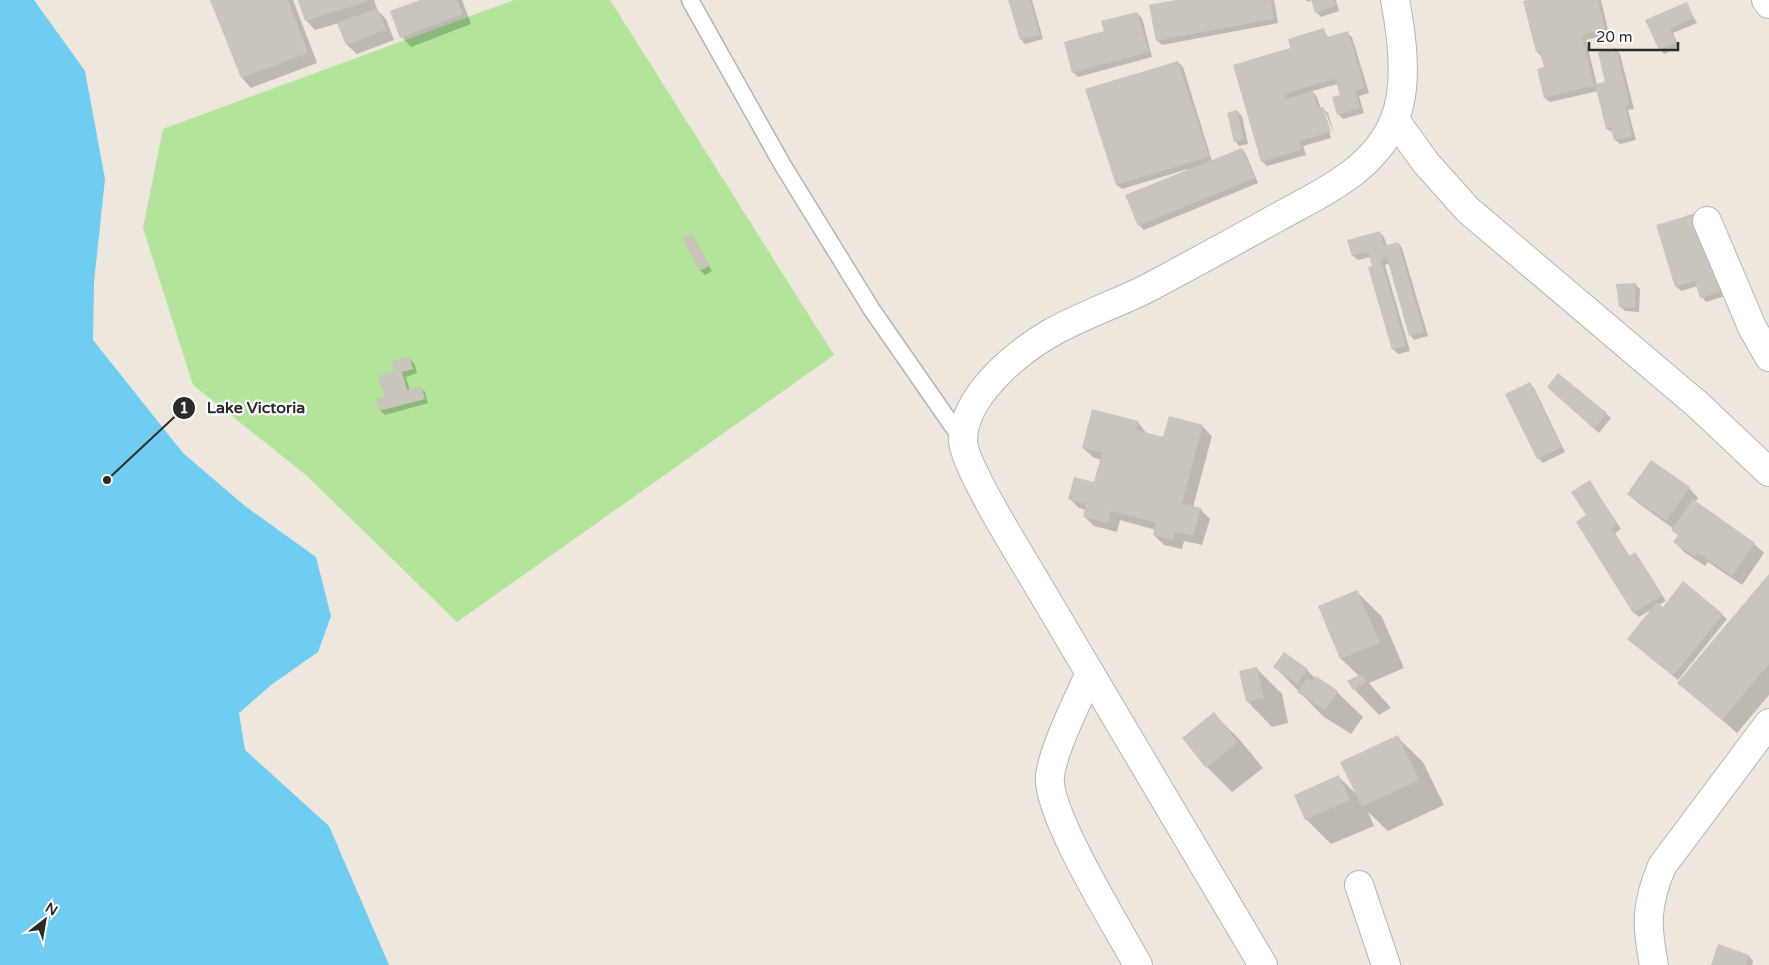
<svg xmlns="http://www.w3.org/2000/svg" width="1769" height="965" viewBox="0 0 1769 965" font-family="'Varela Round',sans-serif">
	<rect width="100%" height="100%" fill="#ede7dd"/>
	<!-- green -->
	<path fill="#b2e599" d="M514,0H610L834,355L457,622L306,475L193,385L143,228L163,129Z"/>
	<!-- water -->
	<path fill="#6fcdf1" d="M0,0H34L85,71L105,179L94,282L93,340L183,453L245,506L316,557L331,616L318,652L271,685L239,713L245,750L329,826L389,965H0Z"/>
	<!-- shadow -->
	<g fill="#0003">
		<path d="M212,0H293L317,63L251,88L242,78Z"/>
		<path d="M299,0H374L378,11L386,19L394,40L357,54L347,45L339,23L315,30L306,20Z"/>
		<path d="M424,0H462L471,24L411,47L402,37Z"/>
		<path d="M1010,0H1032L1043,39L1025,44L1021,39Z"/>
		<path d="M1182,0H1274L1278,23L1162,45L1157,40Z"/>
		<path d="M1306,0H1336L1339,11L1321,17L1316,12L1312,0L1307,2Z"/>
		<path d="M1534,0H1601L1609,34L1586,40L1597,85L1607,83L1616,49L1620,54L1634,109L1628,110L1636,140L1620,144L1615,140L1614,133L1607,129L1598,91L1550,102L1545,98L1538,70L1545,68L1542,57L1537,52Z"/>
		<path d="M1686,4L1697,23L1673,33L1679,47L1664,54L1660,49L1647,21Z"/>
		<path d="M1137,13L1142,18L1152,57L1078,77L1074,73L1065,43L1105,32Z"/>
		<path d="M1323,29L1329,38L1347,33L1352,37L1369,93L1359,96L1364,113L1343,119L1338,114L1342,96L1338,84L1312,91L1317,97L1321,109H1323L1328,113L1335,137L1326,113H1324L1331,138L1303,146L1306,155L1267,166L1263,162L1234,66L1292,49Z"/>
		<path d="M1178,62L1183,67L1212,161L1242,149L1246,154L1258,183L1144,230L1139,225L1188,169L1122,189L1117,185L1087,90Z"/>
		<path d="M1237,111L1242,116L1248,144L1239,146L1235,141Z"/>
		<path d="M1696,214L1725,296L1706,302L1702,297L1698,286L1681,291L1676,286Z"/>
		<path d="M1380,233L1384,237L1387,246L1398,243L1402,248L1428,336L1414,340L1410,335L1390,263L1385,265L1410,351L1398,354L1393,349L1370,257L1358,260L1353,256L1349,241Z"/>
		<path d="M692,234L712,271L705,275L700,270Z"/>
		<path d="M1636,285L1640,289L1639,312L1625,311L1620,306Z"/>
		<path d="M409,358L414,363L417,373L406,377L410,391L420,388L425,392L428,403L385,415L381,411L377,400L386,398L395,372Z"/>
		<path d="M1530,384L1534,388L1565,452L1543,463L1538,458Z"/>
		<path d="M1553,392L1606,414L1611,418L1599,433Z"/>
		<path d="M1138,422L1147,434L1164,438L1202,426L1212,436L1193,507L1200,509L1210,519L1202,545L1184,541L1182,549L1164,545L1154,535L1156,530L1120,520L1117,532L1094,526L1084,516L1086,510L1079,508L1069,498L1095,483L1101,460L1093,457L1083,448Z"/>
		<path d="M1590,482L1621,529L1615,533L1630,557L1635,554L1639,558L1666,601L1659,605L1663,608L1684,583L1727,619L1678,680L1633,643L1652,609L1639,617L1634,613L1577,522L1588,516Z"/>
		<path d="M1689,488L1698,498L1695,502L1754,544L1764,553L1742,585L1708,562L1705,566L1684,552L1675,542L1679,536L1674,529L1638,503L1628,494Z"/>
		<path d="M1769,577V695L1737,733L1679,683Z"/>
		<path d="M1357,592L1382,617L1404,668L1369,683L1391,708L1379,715L1354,689L1359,676L1341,659L1320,607Z"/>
		<path d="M1275,667L1307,670L1315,678L1337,692L1363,717L1351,734L1324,717Z"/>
		<path d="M1257,669L1282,694L1288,723L1272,727L1247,701Z"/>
		<path d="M1214,714L1239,739L1263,768L1232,792L1207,767Z"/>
		<path d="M1397,737L1423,762L1444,805L1388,831L1368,812L1374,826L1331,844L1306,819L1339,777L1357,795Z"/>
		<path d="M1749,956L1753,961L1752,965H1712Z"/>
	</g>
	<!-- building -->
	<g fill="#c9c5bc">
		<path d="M210,0H288L308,53L241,78Z"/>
		<path d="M298,0H368L369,1L305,21Z"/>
		<path d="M420,0H457L463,14L400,38L390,11Z"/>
		<path d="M1008,0H1030L1040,35L1020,40Z"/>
		<path d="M1175,0H1271L1274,19L1156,41L1149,5Z"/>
		<path d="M1311,0H1334L1336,6L1315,13Z"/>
		<path d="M1529,0H1598L1605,29L1582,35L1594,86L1544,98L1537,69L1544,67L1540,52H1536L1523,1Z"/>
		<path d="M1687,2L1694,18L1670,29L1676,43L1659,50L1645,20Z"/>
		<path d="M377,8L386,30L346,45L337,23Z"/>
		<path d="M1137,12L1149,52L1072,73L1064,42L1104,31L1101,21Z"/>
		<path d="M1324,28L1327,37L1348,31L1365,88L1355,91L1360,108L1337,115L1332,97L1340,95L1335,79L1284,94L1285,99L1313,91L1318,109L1323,107L1331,132L1299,141L1302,150L1261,162L1233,65L1290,48L1288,39Z"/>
		<path d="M1616,48L1630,105L1625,106L1632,136L1614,140L1611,128L1606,129L1595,84L1605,82L1598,52Z"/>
		<path d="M1178,61L1209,157L1116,185L1085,89Z"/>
		<path d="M1237,110L1244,140L1234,142L1227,113Z"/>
		<path d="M1242,148L1255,178L1138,226L1125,195Z"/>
		<path d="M1696,213L1721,292L1700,298L1695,281L1675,287L1656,225Z"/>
		<path d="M1380,231L1384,246L1398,242L1424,332L1409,336L1387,258L1381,260L1406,346L1392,350L1368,267L1372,266L1368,252L1352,256L1347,240Z"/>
		<path d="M692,233L709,266L699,271L683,238Z"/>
		<path d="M1636,283L1635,308L1619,307L1616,284Z"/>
		<path d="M410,357L413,369L402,372L407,390L421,386L425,399L379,411L376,399L385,397L378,376L394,371L391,361Z"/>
		<path d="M1558,373L1607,413L1594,429L1547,387Z"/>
		<path d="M1530,382L1562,447L1537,459L1505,394Z"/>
		<path d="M1092,409L1138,421L1136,430L1163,437L1169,416L1203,425L1182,503L1201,508L1193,536L1175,532L1173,540L1153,535L1156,523L1111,511L1108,523L1083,517L1086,504L1068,499L1074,477L1094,482L1102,453L1082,448Z"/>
		<path d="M1651,460L1690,487L1666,521L1627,494Z"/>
		<path d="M1590,480L1617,525L1611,528L1629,556L1635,552L1662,596L1633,613L1576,522L1586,515L1571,492Z"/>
		<path d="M1693,499L1755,543L1732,576L1698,553L1695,557L1673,542L1678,535L1671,530Z"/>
		<path d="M1769,574V664L1722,720L1677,683Z"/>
		<path d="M1683,581L1723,614L1673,676L1627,639L1657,602L1663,607Z"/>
		<path d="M1357,590L1380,643L1340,659L1318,606Z"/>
		<path d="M1284,652L1308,669L1297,684L1273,667Z"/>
		<path d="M1257,667L1264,698L1246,702L1239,671Z"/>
		<path d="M1362,674L1367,682L1353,690L1347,681Z"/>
		<path d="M1316,676L1338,691L1325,710L1297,692L1307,678L1312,681Z"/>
		<path d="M1214,712L1238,742L1206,768L1182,738Z"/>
		<path d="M1398,735L1419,780L1362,807L1340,762Z"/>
		<path d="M1339,775L1350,800L1305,820L1294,795Z"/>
		<path d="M1718,944L1749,955L1746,965H1711Z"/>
	</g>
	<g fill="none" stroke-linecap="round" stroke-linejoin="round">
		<!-- lane casing -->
		<g stroke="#b1b4bf" stroke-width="19">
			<path id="lane" d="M690,0L782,164L872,310L963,441"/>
		</g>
		<!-- street casing -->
		<g stroke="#b1b4bf" stroke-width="30">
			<g id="street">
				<path d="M1766,0L1769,4"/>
				<path d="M1395,120L1426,163L1468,210L1698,405L1769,472"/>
				<path d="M1707,221L1752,327L1769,357"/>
				<path d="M1090,673C1078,700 1053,749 1050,776C1046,813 1118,928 1138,965"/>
				<path d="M1359,885L1386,965"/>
				<path d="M1654,965C1646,925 1646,904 1662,866L1769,723"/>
			</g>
		</g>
		<!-- secondary casing -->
		<g stroke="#b1b4bf" stroke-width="30">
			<path id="secondary" d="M1263,965C1187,836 1110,707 1033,577C1018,552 964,465 963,441C963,397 1015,354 1049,334C1080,316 1116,304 1148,288C1191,265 1235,241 1278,217C1322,193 1374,170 1394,121C1409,86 1402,36 1395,0"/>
		</g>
		<!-- lane -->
		<use href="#lane" stroke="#fff" stroke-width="16"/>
		<!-- street -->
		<use href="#street" stroke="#fff" stroke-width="28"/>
		<!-- secondary -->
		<use href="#secondary" stroke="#fff" stroke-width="28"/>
	</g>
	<!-- callouts -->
	<path fill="none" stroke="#2b2b2b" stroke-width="2" d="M107 480L184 408"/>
	<g fill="#2b2b2b" stroke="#fff" stroke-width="2">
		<circle cx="107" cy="480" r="5"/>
		<circle cx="184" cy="408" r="12"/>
	</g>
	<g font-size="15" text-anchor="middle" font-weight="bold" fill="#fff">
		<text x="184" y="413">1</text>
	</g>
	<g font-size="16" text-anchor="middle" font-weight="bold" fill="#2b2b2b" stroke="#fff" stroke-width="4.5" stroke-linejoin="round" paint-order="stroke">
		<text x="256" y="413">Lake Victoria</text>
	</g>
	<!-- north arrow -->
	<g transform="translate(45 920) rotate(31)" stroke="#ffffff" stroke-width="4" paint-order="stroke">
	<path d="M0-4L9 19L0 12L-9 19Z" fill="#2b2b2b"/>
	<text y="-8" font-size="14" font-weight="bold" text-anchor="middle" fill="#2b2b2b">N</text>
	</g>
	<!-- scale -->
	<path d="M1589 42v8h89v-8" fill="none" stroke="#2b2b2b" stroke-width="2.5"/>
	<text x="1596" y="42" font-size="15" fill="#2b2b2b" stroke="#ffffff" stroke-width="4" paint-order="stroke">20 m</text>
</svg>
